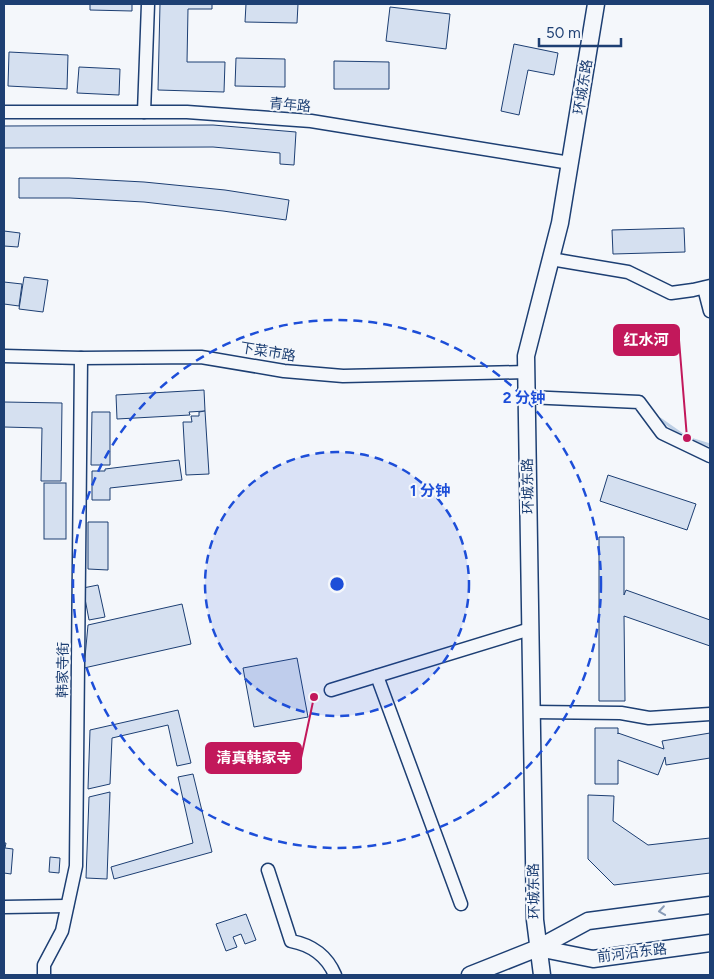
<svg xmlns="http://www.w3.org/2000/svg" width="714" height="979" viewBox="0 0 714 979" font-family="Figtree,'Noto Sans SC',sans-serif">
	<rect width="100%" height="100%" fill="#f4f7fb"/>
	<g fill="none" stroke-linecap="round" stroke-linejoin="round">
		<!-- stream -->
		<path stroke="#bed0e5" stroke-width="3" d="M660,419L687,438L710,445"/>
	</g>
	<!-- building -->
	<g fill="#d5e0f0" stroke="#1d3f73">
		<path d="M90,4H132V11L90,10Z"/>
		<path d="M160,4H212V9H188L187,62H225L224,92L158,90Z"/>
		<path d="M246,4H298L297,23L245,22Z"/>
		<path d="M390,7L450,14L446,49L386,41Z"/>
		<path d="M514,44L558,53L554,75L528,70L519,115L501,111Z"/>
		<path d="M9,52L68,55L67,89L8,86Z"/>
		<path d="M236,58L285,59V87L235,86Z"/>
		<path d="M334,61L389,62V89H334Z"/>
		<path d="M79,67L120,69L119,95L77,93Z"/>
		<path d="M213,125L296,132L294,165L280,164V153L213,147L4,148V126Z"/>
		<path d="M19,178H69L144,182L225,190L289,200L286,220L223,211L144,202L70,198H19Z"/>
		<path d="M684,228L685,252L613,254L612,230Z"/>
		<path d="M4,231L20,233L18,247L4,246Z"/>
		<path d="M24,277L48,280L43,312L19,309Z"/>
		<path d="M4,282L22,284L19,306L4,304Z"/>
		<path d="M204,390L205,411L189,412L190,415L117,419L116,395Z"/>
		<path d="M4,402L62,403L61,481H41L42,428L4,427Z"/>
		<path d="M205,411L209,474L186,475L183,422H192L191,416H199V412Z"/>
		<path d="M92,412H110V465H91Z"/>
		<path d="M179,460L182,480L110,488V500H92V471H105V469Z"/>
		<path d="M608,475L696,504L687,530L600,501Z"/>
		<rect x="44" y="483" width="22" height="56"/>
		<path d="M88,522H108V570L88,569Z"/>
		<path d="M599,537H624V595L626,590L710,620V646L624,616L625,701H599Z"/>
		<path d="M98,585L105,617L89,620L83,588Z"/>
		<path d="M182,604L191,644L84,668L88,625Z"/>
		<path d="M297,658L308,717L254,727L243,668Z"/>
		<path d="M178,710L191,763L177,766L168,725L112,738L110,784L88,789L90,730Z"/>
		<path d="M595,728H618V734V733L664,749L662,741L710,733V758L666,765L665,757L658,775L618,760V784H595Z"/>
		<path d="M193,774L212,852L114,879L111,867L193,843L178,777Z"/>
		<path d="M110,792L107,879L86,878L89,797Z"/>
		<path d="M588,795L614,796L613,821L648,845L710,838V873L614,885L588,859Z"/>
		<path d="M4,843H6L5,848L13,849L11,874L4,873Z"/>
		<path d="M50,857L60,858L59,873L49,872Z"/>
		<path d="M246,914L256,940L245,944L241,934L233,937L237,947L226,951L216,924Z"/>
	</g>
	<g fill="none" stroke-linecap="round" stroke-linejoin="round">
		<!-- minor casing -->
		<g stroke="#1d3f73" stroke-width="15">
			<g id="minor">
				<path d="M4,112H187L311,121L570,163"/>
				<path d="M144,112L148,4"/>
				<path d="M551,259L628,272L671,293L693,290L710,286"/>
				<path d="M704,288L710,311"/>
				<path d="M4,356L81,358L201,357L284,371L343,376L527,372"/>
				<path d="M527,397L639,402L662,433L710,456"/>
				<path d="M377,676L461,904"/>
				<path d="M331,690L530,629"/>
				<path d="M532,712L621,713L649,718L710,714"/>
				<path d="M268,870L291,941C312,945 327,956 335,975"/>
				<path d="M4,907L67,906"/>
				<path d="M44,975V965L62,931L76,866L81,358"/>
			</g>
		</g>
		<!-- major casing -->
		<g stroke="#1d3f73" stroke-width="19">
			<g id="major">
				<path d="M538,948L593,959L710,943"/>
				<path d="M470,975L538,948L588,921L710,905"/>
				<path d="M542,975L535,920L526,356L560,223L596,4"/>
			</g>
		</g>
		<!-- minor -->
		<use href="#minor" stroke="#f4f7fb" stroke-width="12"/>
		<!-- major -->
		<use href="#major" stroke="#f4f7fb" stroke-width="16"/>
	</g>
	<!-- one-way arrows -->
	<defs><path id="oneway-chevron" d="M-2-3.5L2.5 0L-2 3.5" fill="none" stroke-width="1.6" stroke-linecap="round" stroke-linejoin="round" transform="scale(1.25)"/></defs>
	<use stroke="#889bb7" href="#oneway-chevron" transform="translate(662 911) rotate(172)"/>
	<!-- distance rings -->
	<circle cx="337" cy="584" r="132" fill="#1d4ed8" fill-opacity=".12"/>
	<g fill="none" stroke="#1d4ed8" stroke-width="2.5" stroke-dasharray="9 6">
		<circle cx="337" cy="584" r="132"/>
		<circle cx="337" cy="584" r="264"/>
	</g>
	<g text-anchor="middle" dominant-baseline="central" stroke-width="4" stroke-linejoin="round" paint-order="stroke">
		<!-- street labels -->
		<g font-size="14" fill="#1d3f73" stroke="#f4f7fb">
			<text transform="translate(583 87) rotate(-81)">环城东路</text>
			<text transform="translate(290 105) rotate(5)">青年路</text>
			<text transform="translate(268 352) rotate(9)">下菜市路</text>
			<text transform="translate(528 486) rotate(-91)">环城东路</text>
			<text transform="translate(63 670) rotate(-89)">韩家寺街</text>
			<text transform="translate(534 891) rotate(-91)">环城东路</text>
			<text transform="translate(632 953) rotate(-7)">前河沿东路</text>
		</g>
	</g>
	<circle cx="337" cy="584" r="8" fill="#1d4ed8" stroke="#f4f7fb" stroke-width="2.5"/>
	<g font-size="15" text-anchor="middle" font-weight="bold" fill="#1d4ed8" stroke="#f4f7fb" stroke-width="4" stroke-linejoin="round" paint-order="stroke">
		<text x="524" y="403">2 分钟</text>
		<text x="430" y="496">1 分钟</text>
	</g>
	<!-- callouts -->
	<path fill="none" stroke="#c2185b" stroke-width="2" d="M687 438L679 340M314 697L301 758"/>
	<g fill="#c2185b" stroke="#f4f7fb" stroke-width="2">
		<circle cx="687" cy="438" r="5"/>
		<circle cx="314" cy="697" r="5"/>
	</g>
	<g fill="#c2185b" stroke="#c2185b" stroke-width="2">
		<rect x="614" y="325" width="65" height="30" rx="5"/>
		<rect x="206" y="743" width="95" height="30" rx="5"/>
	</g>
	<g font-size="15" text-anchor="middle" font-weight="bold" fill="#fff">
		<text x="646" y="345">红水河</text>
		<text x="254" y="763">清真韩家寺</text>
	</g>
	<!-- border -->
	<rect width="714" height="979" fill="none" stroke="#1d3f73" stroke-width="10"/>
	<!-- scale -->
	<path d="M539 38v8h82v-8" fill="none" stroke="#1d3f73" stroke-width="2.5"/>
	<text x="546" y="38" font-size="15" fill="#1d3f73" stroke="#f4f7fb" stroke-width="4" paint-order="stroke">50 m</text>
</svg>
